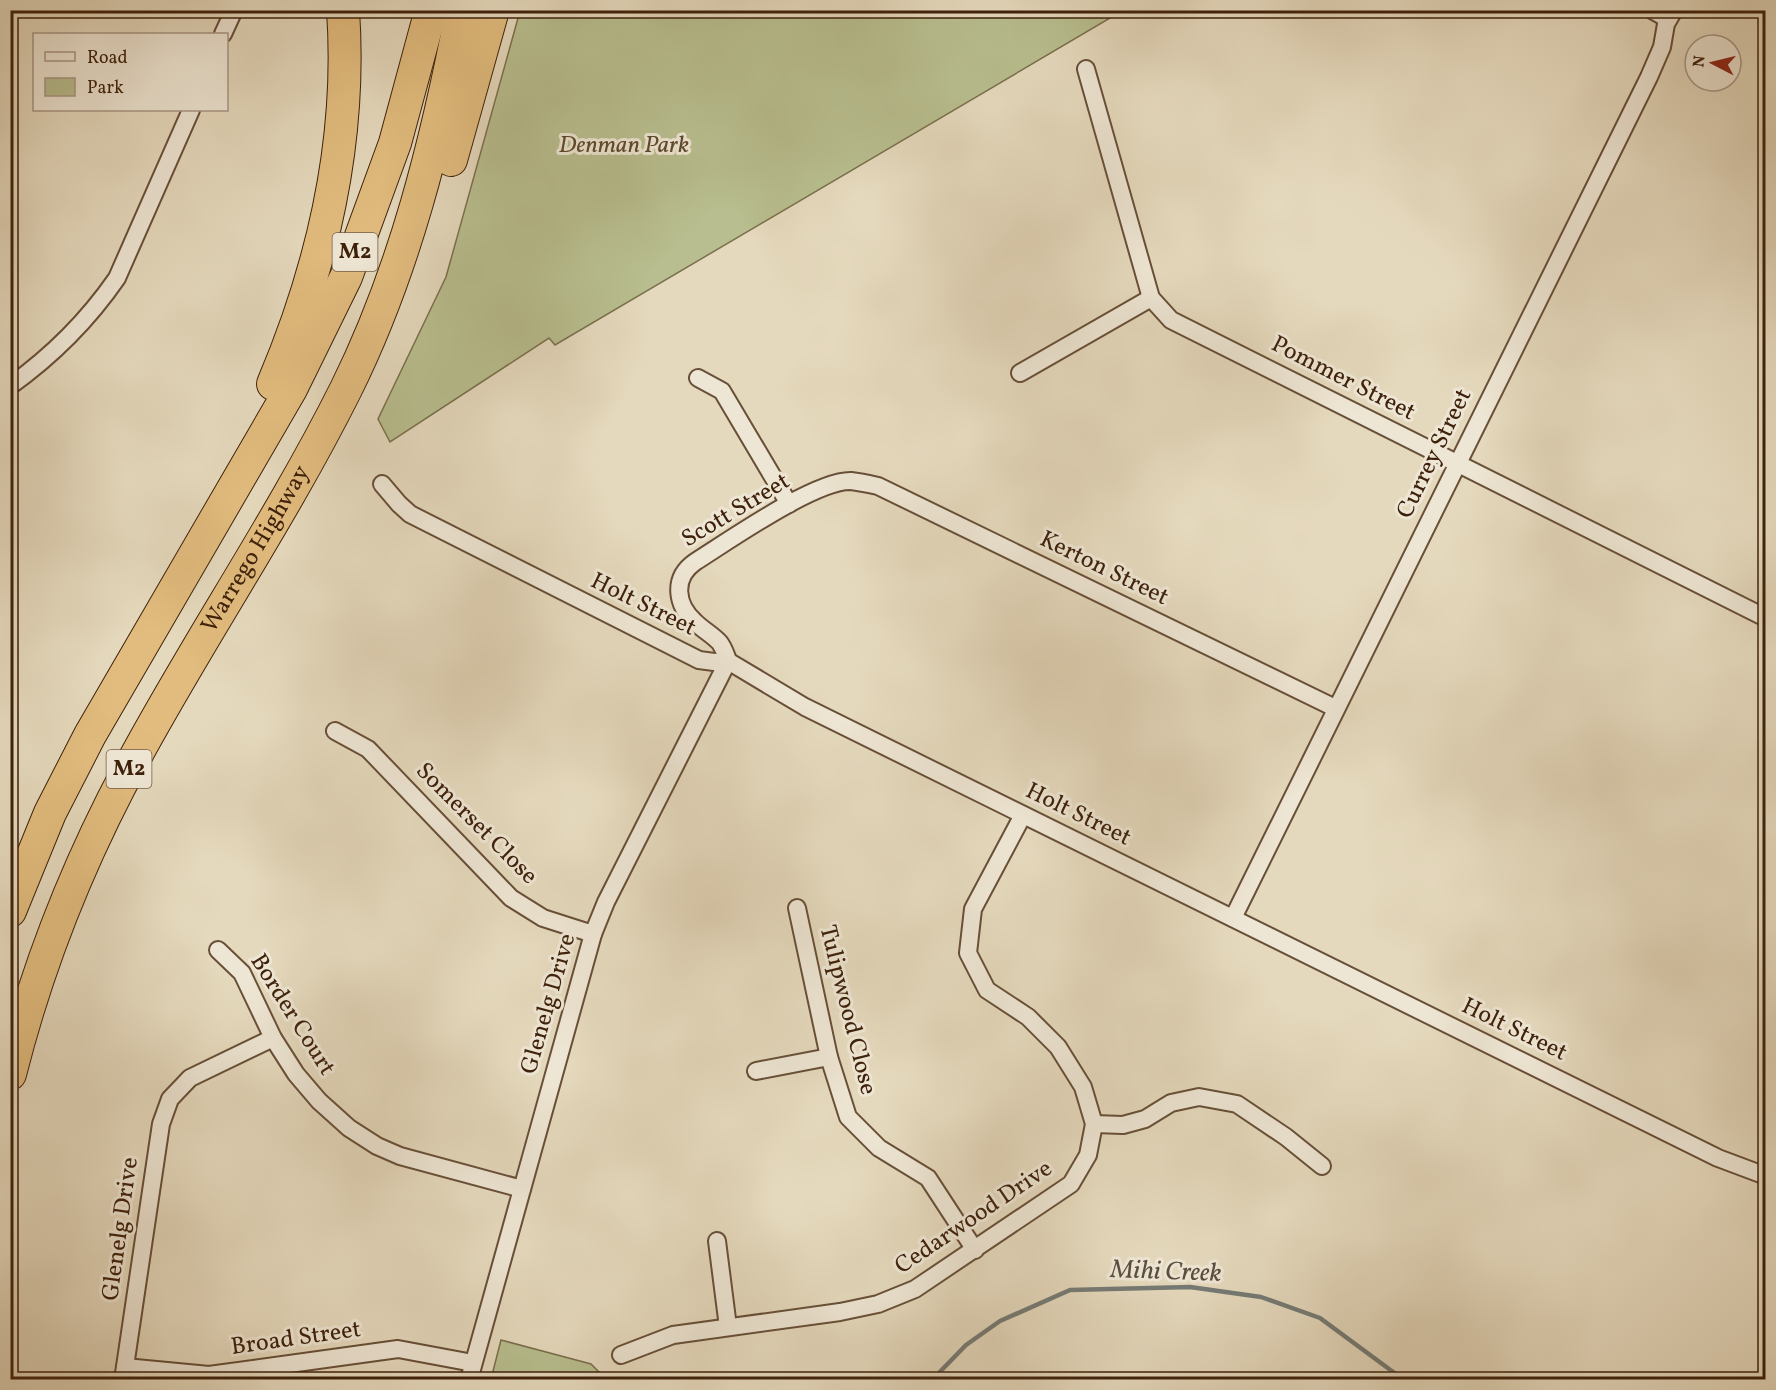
<svg xmlns="http://www.w3.org/2000/svg" width="1776" height="1390" viewBox="0 0 1776 1390" font-family="Vollkorn,serif">
	<rect width="100%" height="100%" fill="#e5d9bd"/>
	<filter id="stains"><feTurbulence type="fractalNoise" baseFrequency=".00333" numOctaves="4"/><feColorMatrix values="0 0 0 0 .2 0 0 0 0 .09 0 0 0 0 .02 0 0 0 .5 -.17"/></filter>
	<radialGradient id="worn" r=".72"><stop offset=".6" stop-color="#630" stop-opacity="0"/><stop offset="1" stop-color="#630" stop-opacity=".3"/></radialGradient>
	<!-- green -->
	<g fill="#b8be8f" stroke="#7b704d" stroke-width="1.5">
		<path d="M520,11V10L1122,11L555,345L549,338L390,442L378,419L446,277Z"/>
		<path d="M501,1340L591,1364L606,1379H491Z"/>
	</g>
	<g fill="none" stroke-linecap="round" stroke-linejoin="round">
		<!-- stream -->
		<g stroke="#757b75" stroke-width="4.5">
			<path d="M932,1380L966,1345L1000,1321L1070,1290L1190,1287L1261,1297L1320,1318L1404,1380"/>
			<path d="M1529,1380L1547,1375L1563,1380"/>
		</g>
		<!-- minor casing -->
		<g stroke="#684f38" stroke-width="20">
			<g id="minor">
				<path d="M1652,10L1668,19"/>
				<path d="M223,34L234,10"/>
				<path d="M1086,69L1151,298L1171,320L1766,618"/>
				<path d="M1020,373L1151,298"/>
				<path d="M698,378L722,391L789,504"/>
				<path d="M10,386C52,356 88,320 117,278L191,110"/>
				<path d="M382,484L399,504L410,514L699,660L714,662L728,661L805,707L1718,1158L1766,1176"/>
				<path d="M728,661C726,654 724,649 720,643C713,635 703,630 695,622C676,605 672,578 695,562C727,542 815,480 851,481C860,482 869,484 878,486L1335,708"/>
				<path d="M335,731L368,749L511,898L543,918L593,934"/>
				<path d="M797,908L829,1057L848,1117L879,1148L928,1178L975,1250"/>
				<path d="M1233,918L1649,77L1662,47L1666,24L1674,10"/>
				<path d="M218,950L242,973L273,1038L296,1074L319,1101L349,1128L377,1146L400,1156L522,1189"/>
				<path d="M756,1071L829,1057"/>
				<path d="M1094,1124L1123,1125L1145,1119L1171,1103L1199,1097L1237,1104L1286,1137L1322,1166"/>
				<path d="M717,1241L728,1327"/>
				<path d="M621,1355L673,1335L840,1312L878,1304L915,1289L1071,1184L1088,1155L1094,1124L1083,1087L1058,1047L1028,1017L987,990L968,953L973,909L1023,815"/>
				<path d="M125,1367L209,1375L398,1349L473,1363"/>
				<path d="M123,1380L161,1124L170,1099L190,1078L273,1038"/>
				<path d="M469,1380L593,934L606,902L728,661"/>
			</g>
		</g>
		<!-- motorway casing -->
		<g stroke="#3e210b" stroke-width="34">
			<g id="motorway">
				<path d="M451,160L493,10"/>
				<path d="M273,384C323,266 352,139 343,10"/>
				<path d="M10,911L50,813L90,735L291,389L346,277L395,143L431,10"/>
				<path id="s1" d="M10,1074C38,963 82,854 137,754C204,631 283,515 346,389C405,270 437,140 462,10"/>
			</g>
		</g>
		<!-- minor -->
		<use href="#minor" stroke="#eee6d4" stroke-width="16"/>
		<!-- motorway -->
		<use href="#motorway" stroke="#e2bc7e" stroke-width="32"/>
	</g>
	<g text-anchor="middle" dominant-baseline="central" stroke-width="6" stroke-linejoin="round" paint-order="stroke">
		<!-- shield labels -->
		<g fill="#eee6d4" stroke="#735c47" stroke-width="1.5">
			<rect x="332.5" y="233" width="45" height="38" rx="4.5"/>
			<rect x="106.5" y="750" width="45" height="38" rx="4.5"/>
		</g>
		<g font-size="22" font-weight="bold" fill="#3e210b">
			<text x="355" y="252">M2</text>
			<text x="129" y="769">M2</text>
		</g>
		<!-- park labels -->
		<g font-size="24" font-style="italic" fill="#5c482c" stroke="#eee6d4">
			<text x="624" y="146">Denman Park</text>
		</g>
		<!-- street labels -->
		<g font-size="24" fill="#3e210b" stroke="#eee6d4">
			<text transform="translate(1343 379) rotate(27)">Pommer Street</text>
			<text transform="translate(1435 454) rotate(-64)">Currey Street</text>
			<text transform="translate(736 511) rotate(-31)">Scott Street</text>
			<text stroke="none"><textPath href="#s1" startOffset="582">Warrego Highway</textPath></text>
			<text transform="translate(1104 569) rotate(26)">Kerton Street</text>
			<text transform="translate(643 605) rotate(26)">Holt Street</text>
			<text transform="translate(1078 815) rotate(26)">Holt Street</text>
			<text transform="translate(476 824) rotate(45)">Somerset Close</text>
			<text transform="translate(549 1004) rotate(-74)">Glenelg Drive</text>
			<text transform="translate(847 1010) rotate(76)">Tulipwood Close</text>
			<text transform="translate(292 1015) rotate(58)">Border Court</text>
			<text transform="translate(1514 1030) rotate(26)">Holt Street</text>
			<text transform="translate(974 1218) rotate(-34)">Cedarwood Drive</text>
			<text transform="translate(121 1229) rotate(-82)">Glenelg Drive</text>
			<text transform="translate(296 1339) rotate(-8)">Broad Street</text>
		</g>
		<!-- water labels -->
		<g font-size="26" font-style="italic" fill="#5a4e40" stroke="#eee6d4">
			<text transform="translate(1166 1272) rotate(2)">Mihi Creek</text>
		</g>
	</g>
	<!-- margin -->
	<rect width="1776" height="1390" fill="none" stroke="#e5d9bd" stroke-width="36"/>
	<rect x="12" y="12" width="1752" height="1366" fill="none" stroke="#3e210b" stroke-width="3"/>
	<rect x="18" y="18" width="1740" height="1354" fill="none" stroke="#3e210b" stroke-width="1.5"/>
	<!-- legend -->
	<rect x="33" y="33" width="195" height="78" fill="#eee6d4" stroke="#a89784" stroke-width="1.5"/>
	<rect x="45" y="52" width="30" height="9" fill="#eee6d4" stroke="#a89784" stroke-width="1.5"/>
	<text x="87" y="63" font-size="18" fill="#3e210b">Road</text>
	<rect x="45" y="78" width="30" height="18" fill="#b8be8f" stroke="#a89784" stroke-width="1.5"/>
	<text x="87" y="93" font-size="18" fill="#3e210b">Park</text>
	<!-- north arrow -->
	<g transform="translate(1713 63) rotate(277)"><circle r="28" fill="#eee6d4" stroke="#a89784" stroke-width="1.5"/>
	<path d="M0-4.5L10 22L0 15L-10 22Z" fill="#8f2418"/>
	<text y="-9" font-size="16" font-weight="bold" text-anchor="middle" fill="#3e210b">N</text>
	</g>
	<rect width="100%" height="100%" filter="url(#stains)"/>
	<rect width="100%" height="100%" fill="url(#worn)"/>
</svg>
